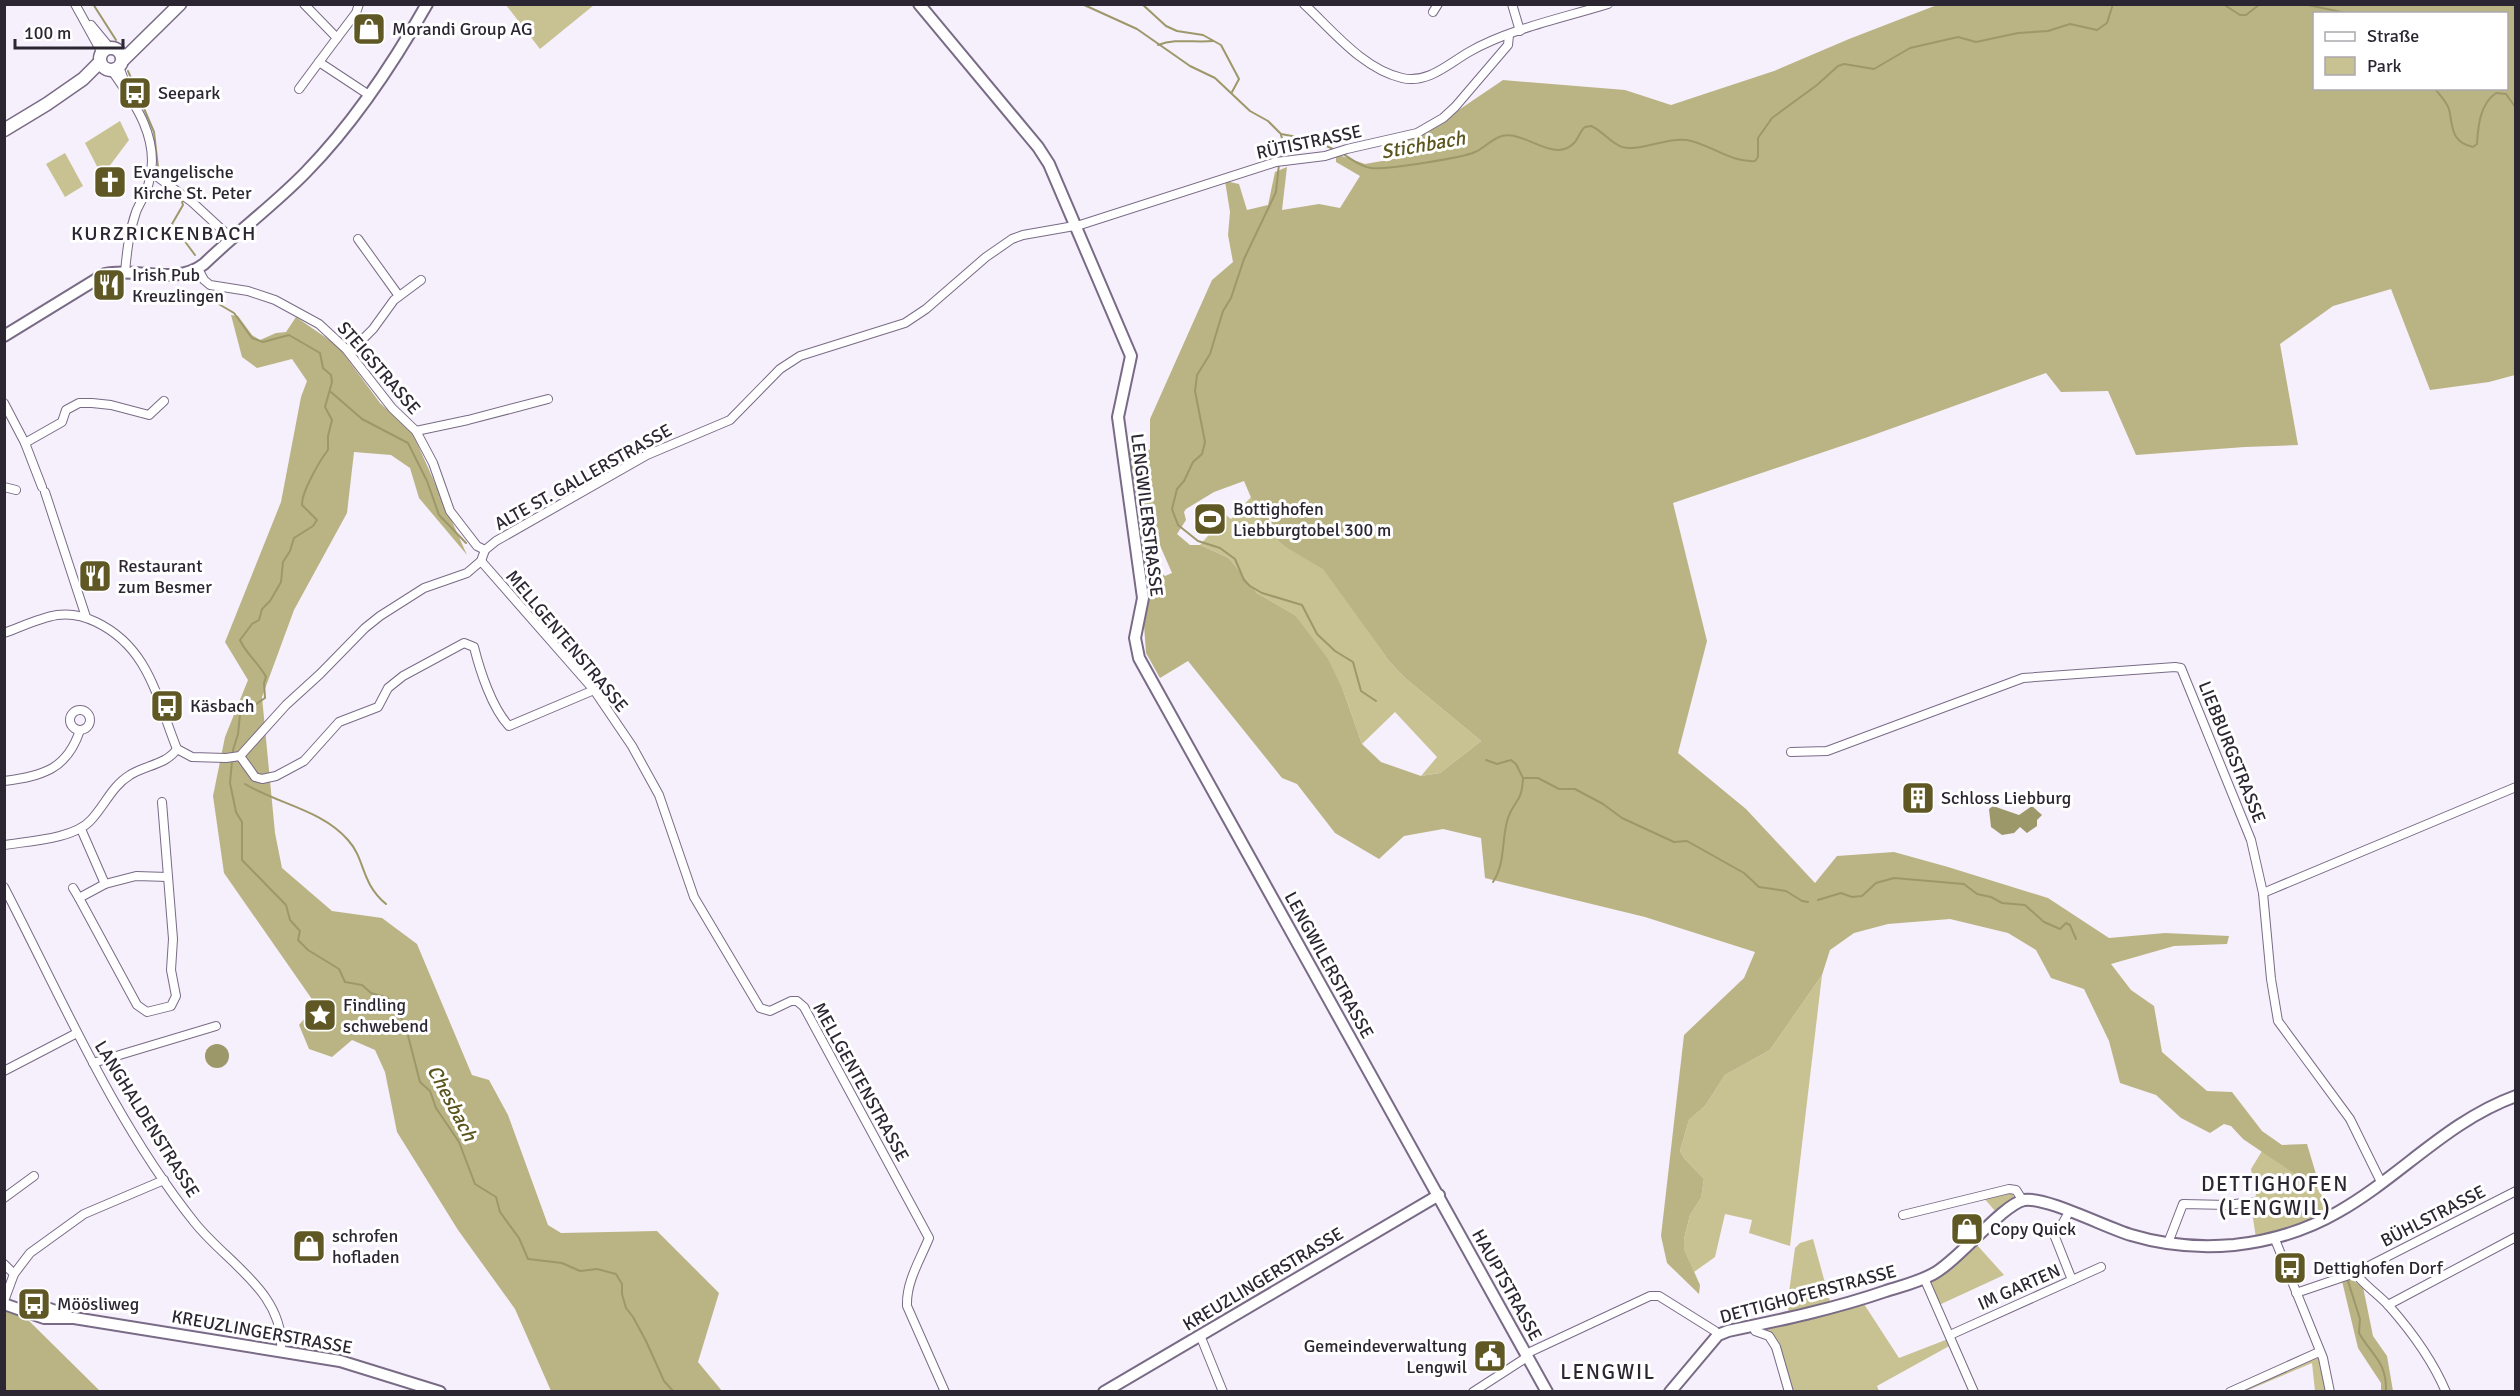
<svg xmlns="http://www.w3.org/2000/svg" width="2520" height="1396" viewBox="0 0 2520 1396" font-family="Signika,sans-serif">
	<rect width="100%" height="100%" fill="#f6effc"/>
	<!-- green -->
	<g fill="#c8c292">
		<path d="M506,5H594L540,49Z"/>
		<path d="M120,121L129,140L102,176L85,143Z"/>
		<path d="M65,153L83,186L65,197L46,164Z"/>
		<path d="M1251,497L1264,528L1285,547L1323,568L1389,661L1405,678L1481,741L1440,773L1421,776L1437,757L1395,712L1362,744L1343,690L1295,615L1257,593L1229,558L1200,545L1226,515L1231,519Z"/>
		<path d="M1822,975L1790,1246L1749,1233L1752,1220L1725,1214L1715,1257L1694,1272L1684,1249V1239L1690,1215L1701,1198L1704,1179L1684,1158L1680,1151L1689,1120L1705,1106L1725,1075L1770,1050Z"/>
		<path d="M2262,1151L2299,1177L2309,1189L2317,1188L2332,1211L2300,1225L2256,1238L2250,1199L2256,1196L2251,1169Z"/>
		<path d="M2000,1192L2013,1193L2014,1199L1981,1225L1996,1212L1982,1196Z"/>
		<path d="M1813,1239L1831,1305L1790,1313L1787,1307L1795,1248L1800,1243Z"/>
		<path d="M1977,1245L2004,1275L1939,1305L1931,1286V1280L1944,1273Z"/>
		<path d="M1864,1304L1899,1358L1948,1339L1951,1345L1877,1386L1879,1391H1790L1776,1340L1761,1329Z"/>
		<path d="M2316,1357L2321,1361L2327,1391H2315L2312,1363L2246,1391L2234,1392Z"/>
	</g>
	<!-- forest -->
	<g fill="#bab485" fill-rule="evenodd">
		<path d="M1937,5H2515V375L2489,382L2430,390L2391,289L2333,306L2280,344L2298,445L2245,447L2136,455L2108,391L2061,392L2046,373L1865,438L1673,503L1707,641L1678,753L1746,809L1815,883L1837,856L1894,852L1948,867L2048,898L2109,938L2165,933L2229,936L2227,944L2174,946L2111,964L2131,990L2154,1006L2162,1052L2207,1091L2232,1092L2262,1131L2282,1145L2307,1144L2319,1184L2317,1188L2309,1189L2299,1177L2243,1139L2231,1126L2224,1124L2210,1133L2181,1118L2156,1095L2120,1083L2109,1041L2084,989L2051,978L2036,950L2008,933L1950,919L1888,924L1854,933L1830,950L1822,975L1770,1050L1725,1075L1705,1106L1689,1120L1680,1151L1684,1158L1704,1179L1701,1198L1690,1215L1684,1239V1249L1700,1285L1699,1294L1667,1263L1661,1236L1684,1035L1744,978L1755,952L1645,917L1485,878L1481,838L1443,829L1404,836L1379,859L1335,833L1297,784L1282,778L1188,661L1160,678L1146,653L1144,625L1149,599L1140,524L1145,525C1152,546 1143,558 1165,576L1172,573L1148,518L1137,504L1130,453L1138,446L1150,450V419L1212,280L1233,262L1228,235L1230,212L1225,181L1239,184L1247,210L1268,205L1275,172L1287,167L1282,210L1319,204L1340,208L1360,176L1336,162V154L1365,164L1399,158L1403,140L1438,124L1503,80L1625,90L1671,105L1774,71L1849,39ZM2314,14H2506V88H2314ZM1244,481L1264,528L1285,547L1323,569L1389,661L1405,678L1481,741L1440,773L1421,776L1381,762L1362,744L1343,690L1328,659L1295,615L1257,593L1229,558L1200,545H1190L1177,534L1186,520L1184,512L1186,509L1214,492Z"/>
		<path d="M231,315L238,316L252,335L260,340L276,333L286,332L296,317L338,346L380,403L413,434L467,555L419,498L410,468L391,455L354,452L347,513L294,610L262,697L275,833L282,868L332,911L382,918L417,944L472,1075L489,1080L508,1115L548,1225L561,1233L657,1231L719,1293L698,1362L722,1391H551L515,1309L458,1230L397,1132L385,1072L375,1050L352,1040L332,1057L309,1049L299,1025L316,1005L224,873L213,796L225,737L248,680L225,642L281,502L301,397L307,381L292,359L257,368L242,357Z"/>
		<path d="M2351,1279L2363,1287L2373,1336L2387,1356L2393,1391H2381V1383L2358,1348L2342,1281Z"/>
		<path d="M4,1309L21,1313L100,1391H5Z"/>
	</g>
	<!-- water -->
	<g fill="#9d9869">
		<path d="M1993,806L2019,815L2032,806L2042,815L2037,820V826L2027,833L2020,827L2014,833L2002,835L1991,827L1989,809Z"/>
		<circle cx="217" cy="1056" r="12"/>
	</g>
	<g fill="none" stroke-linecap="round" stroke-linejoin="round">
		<!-- stream -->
		<g stroke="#9d9869" stroke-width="2">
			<path d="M93,4L116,40"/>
			<path d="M1082,4L1137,29L1190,66L1215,78L1250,111L1268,121L1281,134L1314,140L1335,150"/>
			<path d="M1142,4L1166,26L1177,31L1203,35L1221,45L1239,79L1232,92"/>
			<path d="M2223,4L2240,15H2246L2260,4"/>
			<path d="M2303,4L2351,14"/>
			<path d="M1158,45C1176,38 1194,43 1213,41"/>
			<path d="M128,71L154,132L159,176"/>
			<path d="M2434,88C2440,95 2446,101 2449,109C2453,126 2450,142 2473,147L2477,144C2478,126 2480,104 2496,93L2506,94L2516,108"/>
			<path d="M1343,154C1351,159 1361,167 1371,168C1385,170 1462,158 1475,152C1485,148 1491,139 1502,136C1525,130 1555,165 1575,142C1579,137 1580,131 1585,127L1591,126C1603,131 1610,143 1622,147C1641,152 1665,137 1687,140C1710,144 1731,163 1755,161L1758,157V138L1772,118L1817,85L1838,66L1844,64L1874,69L1910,48L1958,37L1976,42L2018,33L2048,31L2070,24L2097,30L2107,23L2113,4"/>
			<path d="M1281,159L1284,145L1281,135"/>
			<path d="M1279,164L1276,192L1244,259L1231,298L1223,311L1210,354L1197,375L1195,391L1205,442L1202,454L1193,462L1184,481L1177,489L1172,509L1178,525L1198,541L1220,548L1235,559L1244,580L1250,586L1262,593L1302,605L1317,634L1335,651L1353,662L1361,691L1376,701"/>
			<path d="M173,193L181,199L183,205L172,224L195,255"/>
			<path d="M211,291L217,303L234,313L252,338L263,342L289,335L320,353L323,368L331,375L332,382L325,407L332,420L328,436V450C320,460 301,493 302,505L317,520L313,526L294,538L290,551L283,562L281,582L270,601L262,609L259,620L252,624L240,640C246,654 259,663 266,677L264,683L265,698L240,715L238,734L233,750L230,783L236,812L242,822V860L286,905L290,920L300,931L298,940L308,950L339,969L345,982L362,985L371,993L388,998L405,1024L420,1082L430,1091L436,1108L459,1142L475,1184L496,1197L500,1212L519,1238L528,1259L562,1263L580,1271L597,1269L616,1274L622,1284V1294L626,1308L633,1317L646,1341L664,1381L674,1392"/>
			<path d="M331,392L362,419L408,443L427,481L439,515L466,543"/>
			<path d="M1486,760L1497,764L1511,760L1516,764L1523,778H1538L1559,789H1575L1603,804L1622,818L1674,842L1687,841L1744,873L1759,887L1786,891L1802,901L1808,902"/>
			<path d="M245,784C278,804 322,810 348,840C366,860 360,882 386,904"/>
			<path d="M1493,882C1506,862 1501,840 1508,818C1514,800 1522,803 1523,778"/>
			<path d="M1818,900L1841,893L1852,897L1862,896L1876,883L1894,878L1964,884L1977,894L1991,897L2002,903L2025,905L2044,922L2060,929L2066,923L2070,925L2076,939"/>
			<path d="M2348,1281L2360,1319L2359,1333C2372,1356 2387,1361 2386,1392"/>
		</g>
		<!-- street casing -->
		<g stroke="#796b86" stroke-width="10">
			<g id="street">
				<path d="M75,4L102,53"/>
				<path d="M304,4L337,38L319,62L369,95"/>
				<path d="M1304,4C1333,31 1363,69 1402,78C1428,84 1448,64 1469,52C1509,29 1563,18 1608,4"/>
				<path d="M1512,4L1520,31"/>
				<path d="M1433,12L1438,4"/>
				<path d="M91,25L110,48"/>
				<path d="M337,38L356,13L359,4"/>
				<path d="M119,67L126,85"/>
				<path d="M112,71C135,103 161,140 149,182C147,193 140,202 136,212C129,232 127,251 125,272"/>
				<path d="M299,89L319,62"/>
				<path d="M152,173L192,202L231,238"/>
				<path d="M358,239L399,296"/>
				<path d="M198,269L204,280L210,285L248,291L275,300L319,324L346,349L392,408L416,431L433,463L450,511L477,546L485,550"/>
				<path d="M350,352L373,329L394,300L421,280"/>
				<path d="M4,403L25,443L42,487"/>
				<path d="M416,431L468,420L548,399"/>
				<path d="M25,443L62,422L66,410L79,403H92L111,405L149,415L164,401"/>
				<path d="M4,487L16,490"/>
				<path d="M45,492L86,617"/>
				<path d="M481,561L594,690L632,746L659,795L694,897L760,1008L770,1011L791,1001H797L804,1007L929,1238C920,1260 906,1282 907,1306L945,1392"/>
				<path d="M4,633C21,627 39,618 57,615C71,613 84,616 96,622C150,648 157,700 177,749"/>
				<circle cx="80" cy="720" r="10"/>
				<path d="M177,749L192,757L226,758L240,756L286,705L320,674L365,628L380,616L424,588L467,573L481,561L485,550L496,541L647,455L730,420L780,369L800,356L905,323L926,309L986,257L1012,239L1023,235L1080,225L1276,162L1325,156L1347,149L1417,133L1443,118L1455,107L1508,45L1509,35"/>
				<path d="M1791,752L1827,751L2023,678L2175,667L2181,668L2251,840L2263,893L2271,979L2278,1021L2350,1119L2381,1182"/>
				<path d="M240,756L255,777L262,779L276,776L304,761L339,722L378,707L388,688L403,676L464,643L474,647C480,671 492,708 509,726L594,690"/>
				<path d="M4,781C42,776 67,770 80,730"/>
				<path d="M81,829L105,884L79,898L137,1005L147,1012L171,1006L176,996L171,970L173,939L162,802"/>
				<path d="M4,845C29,841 74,839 91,820C105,805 112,786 130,775C145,765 166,765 177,749"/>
				<path d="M105,884L136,876L168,877"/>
				<path d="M4,887C63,1001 115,1123 195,1223C227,1263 285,1293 281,1350"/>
				<path d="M73,888L79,898"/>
				<path d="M2263,893L2516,787"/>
				<path d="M93,1063L216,1026"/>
				<path d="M4,1071L77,1033"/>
				<path d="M4,1198L34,1176"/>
				<path d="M2069,1212L2055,1237L2072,1280"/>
				<path d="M1903,1215L2009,1189L2016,1190L2023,1201"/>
				<path d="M2274,1237L2323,1358L2330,1392"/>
				<path d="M2168,1243L2183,1204L2228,1205L2250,1202"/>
				<path d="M4,1264L14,1274"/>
				<path d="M2355,1273C2365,1286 2378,1294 2389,1306C2412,1332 2432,1359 2446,1392"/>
				<path d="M1924,1278L1974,1392"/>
				<path d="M2296,1293L2355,1273L2516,1191"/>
				<path d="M4,1301L14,1274L30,1253L84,1214L164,1180"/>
				<path d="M2388,1305L2516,1237"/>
				<path d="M1754,1326L1755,1331L1769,1336L1776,1347L1789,1392"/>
				<path d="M1200,1335L1223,1392"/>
				<path d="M1950,1335L2101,1267"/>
				<path d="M1473,1392L1524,1359L1530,1352L1650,1296H1659L1715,1331L1718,1335"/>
				<path d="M2230,1392L2319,1352"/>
			</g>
		</g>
		<!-- secondary casing -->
		<g stroke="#796b86" stroke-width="14">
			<g id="secondary">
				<path d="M919,4L1038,147L1049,164L1131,356L1118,417L1143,598L1135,638L1139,658L1547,1392"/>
				<path d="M4,336L105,274C137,267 176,286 204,264C237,232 274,205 306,172C354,123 393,64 427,4"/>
				<path d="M4,1304L44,1318H74L340,1361L440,1392"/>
				<path d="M27,1309L47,1308L67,1315"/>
				<path d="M1104,1392L1439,1195"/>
				<path d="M1670,1392L1718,1335L1728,1331C1781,1320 1834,1309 1886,1291C1902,1286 1918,1282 1933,1274C1959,1260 2002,1205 2024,1200C2045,1196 2107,1228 2131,1235C2164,1245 2200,1248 2234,1245C2270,1241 2307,1230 2338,1212C2400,1177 2447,1121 2516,1096"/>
			</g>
		</g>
		<!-- primary casing -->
		<g stroke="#796b86" stroke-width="15">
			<g id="primary">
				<circle cx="111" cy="59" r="11"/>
				<path d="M123,60L180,4"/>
				<path d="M4,130L47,104L83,79L100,62"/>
			</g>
		</g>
		<!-- street -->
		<use href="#street" stroke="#fff" stroke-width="8"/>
		<!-- secondary -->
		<use href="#secondary" stroke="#fff" stroke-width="10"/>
		<!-- primary -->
		<use href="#primary" stroke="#fff" stroke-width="12"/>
	</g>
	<!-- icons -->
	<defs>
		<g id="shop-square" transform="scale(1.725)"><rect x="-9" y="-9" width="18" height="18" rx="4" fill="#5f5825" stroke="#fff"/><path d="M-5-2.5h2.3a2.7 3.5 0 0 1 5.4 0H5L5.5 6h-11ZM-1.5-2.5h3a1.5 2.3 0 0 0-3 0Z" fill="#fff"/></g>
		<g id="bus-square" transform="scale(1.725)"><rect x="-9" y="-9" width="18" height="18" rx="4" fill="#5f5825" stroke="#fff"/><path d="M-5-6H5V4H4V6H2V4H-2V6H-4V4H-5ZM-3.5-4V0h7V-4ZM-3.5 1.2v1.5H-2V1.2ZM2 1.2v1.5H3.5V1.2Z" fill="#fff"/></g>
		<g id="church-square" transform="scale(1.725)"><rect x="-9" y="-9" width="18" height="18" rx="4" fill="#5f5825" stroke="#fff"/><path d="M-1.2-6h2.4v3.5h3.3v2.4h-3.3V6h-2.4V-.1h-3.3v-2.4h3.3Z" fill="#fff"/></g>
		<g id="restaurant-square" transform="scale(1.725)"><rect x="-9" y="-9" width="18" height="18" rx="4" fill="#5f5825" stroke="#fff"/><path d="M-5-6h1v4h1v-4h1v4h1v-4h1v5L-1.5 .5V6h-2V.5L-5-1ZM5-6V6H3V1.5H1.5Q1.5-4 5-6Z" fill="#fff"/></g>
		<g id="stadium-square" transform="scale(1.725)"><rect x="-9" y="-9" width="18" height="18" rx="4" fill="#5f5825" stroke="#fff"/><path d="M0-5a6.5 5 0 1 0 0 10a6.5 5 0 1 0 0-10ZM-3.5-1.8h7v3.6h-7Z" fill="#fff"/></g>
		<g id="building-square" transform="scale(1.725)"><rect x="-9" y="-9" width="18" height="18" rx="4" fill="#5f5825" stroke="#fff"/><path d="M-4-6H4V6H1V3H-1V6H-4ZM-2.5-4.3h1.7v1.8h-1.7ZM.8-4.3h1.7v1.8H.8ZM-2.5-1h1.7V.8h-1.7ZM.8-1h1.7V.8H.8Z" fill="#fff"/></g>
		<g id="sight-square" transform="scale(1.725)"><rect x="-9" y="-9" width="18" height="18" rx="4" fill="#5f5825" stroke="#fff"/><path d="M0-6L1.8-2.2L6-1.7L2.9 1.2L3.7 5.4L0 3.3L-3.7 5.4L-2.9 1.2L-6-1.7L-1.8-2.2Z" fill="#fff"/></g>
		<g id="civic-square" transform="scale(1.725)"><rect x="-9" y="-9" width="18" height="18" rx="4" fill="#5f5825" stroke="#fff"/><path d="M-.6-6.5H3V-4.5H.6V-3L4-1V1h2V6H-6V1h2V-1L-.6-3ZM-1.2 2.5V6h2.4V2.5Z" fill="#fff"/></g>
	</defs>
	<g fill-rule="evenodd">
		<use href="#shop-square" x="369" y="29"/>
		<use href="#bus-square" x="135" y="93"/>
		<use href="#church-square" x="110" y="182"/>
		<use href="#restaurant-square" x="109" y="285"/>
		<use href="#stadium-square" x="1210" y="519"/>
		<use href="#restaurant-square" x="95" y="576"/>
		<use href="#bus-square" x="167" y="706"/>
		<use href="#building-square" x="1918" y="798"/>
		<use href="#sight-square" x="320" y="1015"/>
		<use href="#shop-square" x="1967" y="1229"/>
		<use href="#shop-square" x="309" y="1246"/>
		<use href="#bus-square" x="2290" y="1268"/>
		<use href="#bus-square" x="34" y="1304"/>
		<use href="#civic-square" x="1490" y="1356"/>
	</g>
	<g text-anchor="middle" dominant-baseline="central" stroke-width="6" stroke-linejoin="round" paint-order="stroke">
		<!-- poi labels -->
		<g font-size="18" fill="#2c2632" stroke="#fff" text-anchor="start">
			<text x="392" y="29">Morandi Group AG</text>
			<text x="158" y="93">Seepark</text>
			<text x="133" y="172">Evangelische<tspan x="133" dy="21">Kirche St. Peter</tspan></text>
			<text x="132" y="275">Irish Pub<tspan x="132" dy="21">Kreuzlingen</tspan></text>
			<text x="1233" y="509">Bottighofen<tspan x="1233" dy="21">Liebburgtobel 300 m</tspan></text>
			<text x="118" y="566">Restaurant<tspan x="118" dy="21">zum Besmer</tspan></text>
			<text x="190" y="706">Käsbach</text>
			<text x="1941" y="798">Schloss Liebburg</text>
			<text x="343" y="1005">Findling<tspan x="343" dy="21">schwebend</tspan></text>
			<text x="1990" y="1229">Copy Quick</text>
			<text x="332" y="1236">schrofen<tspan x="332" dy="21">hofladen</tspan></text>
			<text x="2313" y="1268">Dettighofen Dorf</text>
			<text x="57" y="1304">Möösliweg</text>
			<text x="1467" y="1346" text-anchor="end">Gemeindeverwaltung<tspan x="1467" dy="21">Lengwil</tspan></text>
		</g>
		<!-- street labels -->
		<g font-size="18" fill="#2c2632" stroke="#fff">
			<text transform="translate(1309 142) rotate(-12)">RÜTISTRASSE</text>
			<text transform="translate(379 368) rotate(49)">STEIGSTRASSE</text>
			<text transform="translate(583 477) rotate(-29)">ALTE ST. GALLERSTRASSE</text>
			<text transform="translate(1147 515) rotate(83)">LENGWILERSTRASSE</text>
			<text transform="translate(567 641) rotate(50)">MELLGENTENSTRASSE</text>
			<text transform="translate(2232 752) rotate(68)">LIEBBURGSTRASSE</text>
			<text transform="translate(1329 965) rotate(61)">LENGWILERSTRASSE</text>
			<text transform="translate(861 1082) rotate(61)">MELLGENTENSTRASSE</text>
			<text transform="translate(147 1119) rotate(58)">LANGHALDENSTRASSE</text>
			<text transform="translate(2433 1216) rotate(-27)">BÜHLSTRASSE</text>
			<text transform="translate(1263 1279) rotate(-31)">KREUZLINGERSTRASSE</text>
			<text transform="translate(1507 1285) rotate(61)">HAUPTSTRASSE</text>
			<text transform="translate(2019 1287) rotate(-24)">IM GARTEN</text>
			<text transform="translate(1808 1294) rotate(-15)">DETTIGHOFERSTRASSE</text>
			<text transform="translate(262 1332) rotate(10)">KREUZLINGERSTRASSE</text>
		</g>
		<!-- water labels -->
		<g font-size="20" font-style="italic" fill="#5b551d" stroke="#fff">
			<text transform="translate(1423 145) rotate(-10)">Stichbach</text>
			<text transform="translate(452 1103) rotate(62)">Chesbach</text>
		</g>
		<!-- neighbourhood labels -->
		<g font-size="20" letter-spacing="1.5" fill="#2c2632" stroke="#fff">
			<text x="164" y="233">KURZRICKENBACH</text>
		</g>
		<!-- quarter labels -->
		<g font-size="21" letter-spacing="1.5" fill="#2c2632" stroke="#fff">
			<text x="2275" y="1184">DETTIGHOFEN<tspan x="2275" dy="24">(LENGWIL)</tspan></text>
			<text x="1608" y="1372">LENGWIL</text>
		</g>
	</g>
	<!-- border -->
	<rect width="2520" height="1396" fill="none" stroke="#2c2632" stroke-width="12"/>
	<!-- legend -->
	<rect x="2313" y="12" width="195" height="78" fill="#ffffff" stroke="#aba8ad" stroke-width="1.5"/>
	<rect x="2325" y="32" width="30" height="9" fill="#ffffff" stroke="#aba8ad" stroke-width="1.5"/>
	<text x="2367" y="42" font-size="18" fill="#2c2632">Straße</text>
	<rect x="2325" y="57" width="30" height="18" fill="#c8c292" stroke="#aba8ad" stroke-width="1.5"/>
	<text x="2367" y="72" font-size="18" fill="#2c2632">Park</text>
	<!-- scale -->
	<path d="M15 39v9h108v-9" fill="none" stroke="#2c2632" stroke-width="3"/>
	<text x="24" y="39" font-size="18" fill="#2c2632" stroke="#ffffff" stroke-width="4.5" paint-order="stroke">100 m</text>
</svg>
